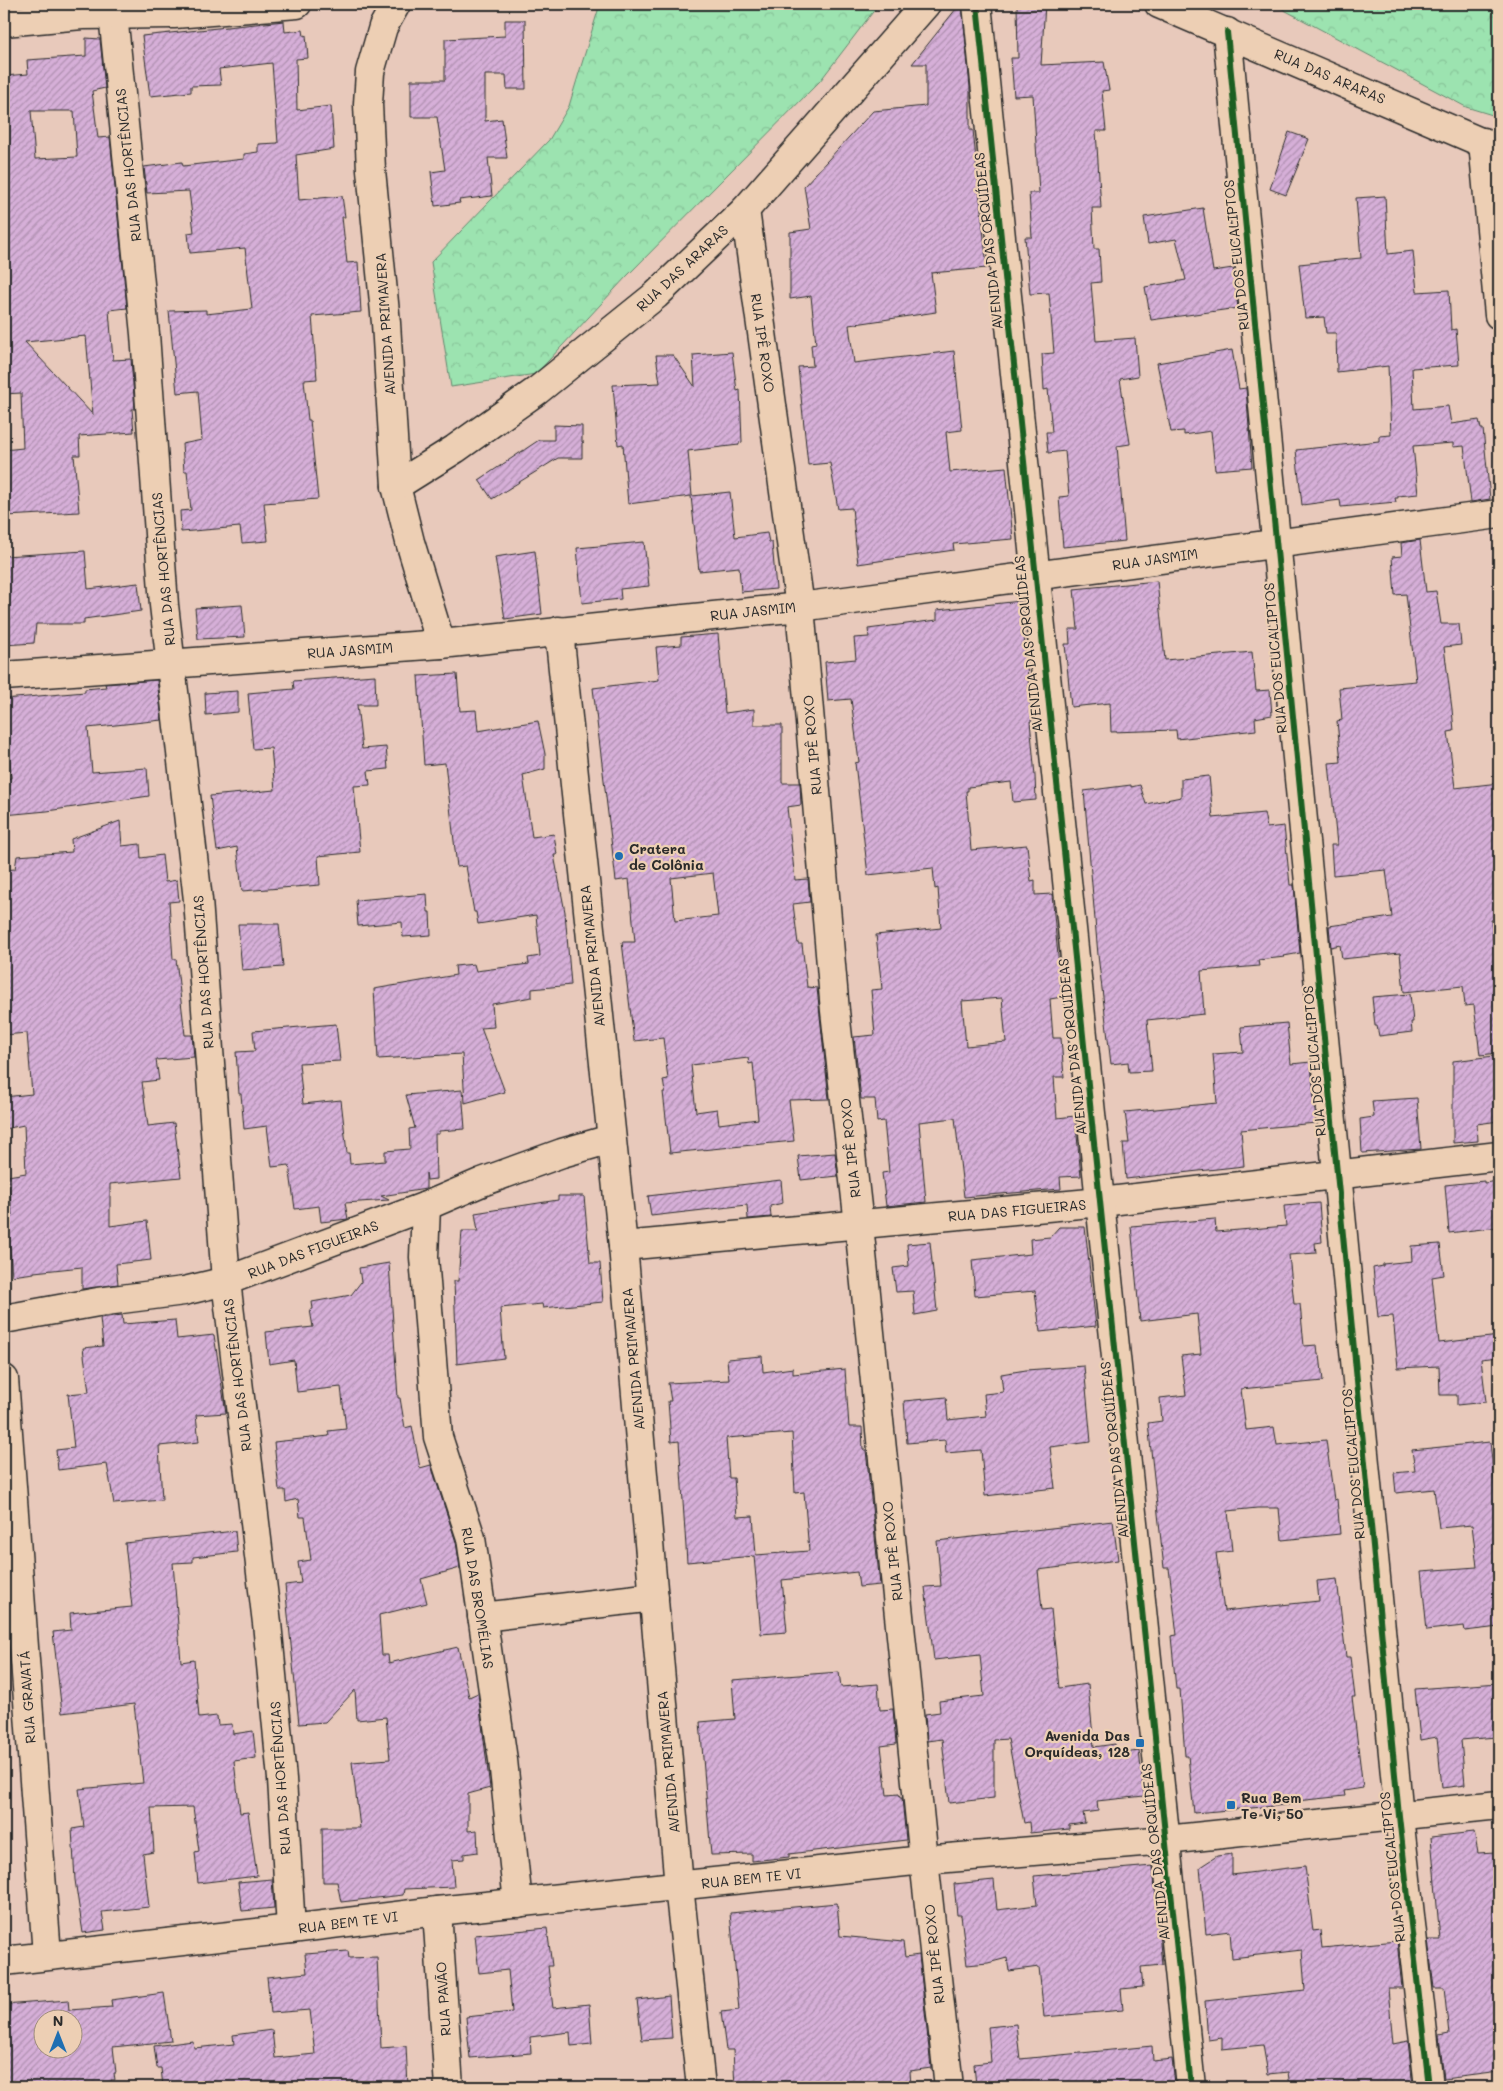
<svg xmlns="http://www.w3.org/2000/svg" width="1503" height="2091" viewBox="0 0 1503 2091" font-family="Mali,sans-serif">
	<defs>
		<pattern id="forest-crowns" width="20" height="18" patternUnits="userSpaceOnUse" patternTransform="scale(1.25)"><rect width="20" height="18" fill="#9ce3b0"/><path d="M2 6a3 3 0 1 1 6 0M12 15a3 3 0 1 1 6 0" fill="none" stroke="#87c398"/></pattern>
		<pattern id="building-hatch" width="6" height="6" patternUnits="userSpaceOnUse" patternTransform="scale(1.25)"><rect width="6" height="6" fill="#d6afd8"/><path d="M-1 1l2-2M0 6l6-6M5 7l2-2" fill="none" stroke="#ae8faf"/></pattern>
	</defs>
	<rect width="100%" height="100%" fill="#e8c9bb"/>
	<filter id="ink" filterUnits="userSpaceOnUse"><feTurbulence type="fractalNoise" baseFrequency=".02" numOctaves="2"/><feDisplacementMap in="SourceGraphic" scale="10" xChannelSelector="R" yChannelSelector="G"/><feConvolveMatrix kernelMatrix="1 2 1 2 8 2 1 2 1" color-interpolation-filters="sRGB"/></filter>
	<g filter="url(#ink)">
		<!-- forest -->
		<g fill="url(#forest-crowns)" stroke="#64876e">
			<path d="M600,4H879L820,81L627,276L536,374L451,387L431,262L549,140L569,106Z"/>
			<path d="M1273,4H1499V117L1466,107Z"/>
		</g>
		<!-- building -->
		<g fill="url(#building-hatch)" stroke="#2b2b2b" fill-rule="evenodd">
			<path d="M960,4H962L970,87V130H973L987,268L931,273L936,312L849,325L854,363L954,351L962,430L946,432L950,472L1006,467L1013,539L953,544L954,550L858,564L852,508L838,509L830,463L808,465L798,367L813,366L811,345L816,344L811,296L790,299V232L811,229L804,186L873,111L926,106V64H912Z"/>
			<path d="M1017,4H1045L1041,65L1104,62L1109,90L1102,91L1106,131H1096L1101,208H1092L1094,249H1099L1101,282L1091,283L1096,341L1135,338L1138,376L1120,379L1130,443V444L1117,446L1125,541L1063,547L1059,497L1069,496L1065,451L1048,453L1046,432H1052L1048,389L1044,390L1042,354L1054,353L1049,293L1030,294L1025,237H1032L1029,193H1039L1033,95L1014,96L1011,58H1018Z"/>
			<path d="M505,20H525L526,89H507L506,75H485V121L502,119L507,158H488L492,196L459,200L460,203L435,206L431,172L445,170L437,117H411V80H445V39L505,36Z"/>
			<path d="M284,21L285,32L303,30L304,36L306,35L308,58L296,59L297,110L331,106L334,149L296,155L299,200L342,196L345,217H342L347,263L358,262L361,312L312,316L317,379L304,380L308,420H310L318,499L264,503L268,541L242,543L240,527L181,532L180,511L191,510L187,471H184L182,444L202,440L198,391L177,393L169,311L206,310V314L252,309L245,248L190,253L188,233L194,232L189,191L147,193L144,167L182,162L183,166L244,159V154L258,152V144L278,143L272,63L219,69L221,85L191,86V92L150,96L142,36Z"/>
			<path d="M86,38L100,39L105,88L92,91L98,138L110,137L127,308L109,310L113,360L131,359L135,409H132L134,432L79,436L80,455H74L79,512L6,516L4,450L23,448L21,393L4,394V76L28,74L27,60L86,56ZM31,111H74L77,157L35,159ZM86,336L93,415L25,342Z"/>
			<path d="M1289,132L1309,139L1286,195L1270,189Z"/>
			<path d="M1385,196L1388,254L1413,251L1417,292L1449,290L1451,330L1456,329L1459,365L1412,368L1414,409L1448,406L1451,424L1479,420L1481,429H1483L1490,499L1471,502L1464,446L1453,447V443L1413,446L1418,494L1398,496V498H1395L1396,502L1341,507L1340,500L1302,505L1296,450L1379,441V436L1391,435L1388,366L1337,372L1336,333H1326L1324,317L1305,318L1299,264L1361,258L1356,198Z"/>
			<path d="M1203,208L1213,271L1233,268L1238,308L1151,320L1145,287L1186,280L1176,239L1148,244L1144,217Z"/>
			<path d="M1232,350L1239,389L1246,388L1252,467L1215,470L1211,431L1184,435V431L1171,432L1157,363Z"/>
			<path d="M732,352L737,391L740,390L742,442L739,443V445L688,451L692,496L730,492L735,537L767,533L769,542H772L776,589L741,592L739,567L699,571L691,496L628,504L623,444L618,445L613,385L660,383L656,355H673L695,387L693,355Z"/>
			<path d="M554,425L582,426V442H584L582,443V458H558L492,499L479,480L539,440H554Z"/>
			<path d="M1420,540L1426,592L1436,591L1441,624H1459L1461,645L1444,647L1452,709L1454,731L1448,732L1455,788L1499,783V920H1491L1497,982H1499V1053L1480,1055L1474,1005L1465,1006L1463,986L1404,992L1400,953L1342,959L1340,945L1331,947L1329,926L1392,917L1386,870L1333,875L1331,845H1337L1329,763L1341,762L1337,721L1342,720L1339,688L1416,681L1406,594L1395,595L1392,557L1402,556L1401,543Z"/>
			<path d="M644,542L649,586L620,589L621,599L582,603L577,548Z"/>
			<path d="M85,551L88,589L138,583L141,611L84,619V624H36L34,643L4,645V556Z"/>
			<path d="M535,551L542,614L505,619L495,557Z"/>
			<path d="M1157,581L1165,660L1252,652L1256,691L1270,690L1272,715L1255,718L1256,730L1177,739L1176,730L1111,732L1110,703L1071,707L1065,644H1070L1069,629H1078L1074,589Z"/>
			<path d="M1021,601L1032,721H1030L1035,776L1036,800L1013,802L1011,782L968,787V791H966L971,850L1027,845L1031,881L1035,880V895L1052,894L1062,997L1050,999L1053,1038H1061L1064,1077H1054L1057,1118L1075,1116L1081,1176L1060,1177L1061,1189L964,1197L955,1118L919,1122L926,1202L886,1206L882,1173L889,1172L884,1121L877,1122L875,1099H861L854,1037L875,1035L871,990L882,989L876,935L941,928L938,888L935,889L933,868L868,875L855,763L859,762L851,699L828,701L825,662L856,659L854,638L869,637L868,629L937,620V610ZM1002,998L1006,1042L966,1046L962,1001Z"/>
			<path d="M242,605L245,637L198,639L195,608Z"/>
			<path d="M718,634L725,713L754,709V725H782V783H800L801,805L787,807L795,880L808,879L810,902L793,904L798,944H802L807,987L817,988L829,1099L789,1100L794,1141L670,1153L663,1092H665L663,1080L668,1079L663,1038L634,1041L622,942H635L629,879L616,881L593,688L659,680L656,647L681,645V637ZM713,873L718,916L675,921L671,878ZM748,1058L749,1064L753,1063L758,1119L719,1124L717,1109L696,1112L691,1065Z"/>
			<path d="M457,674L460,711L476,710L478,731L538,721L545,754V769L523,775L532,837L554,834L557,855H554L565,912L571,985L532,989V997L492,1004L494,1027L481,1028L505,1092L465,1103L462,1054L378,1059L374,989L456,975L455,966L474,964L476,971L529,964L528,958L540,956L536,915L478,924L476,912H474L466,866L457,867L445,763L424,765L418,676Z"/>
			<path d="M375,675L376,705H357L362,749L386,747L388,769L368,771L370,785L354,786L360,852L318,856L320,885L242,891L237,847L217,851L210,796L275,790L271,748L253,749L248,693L294,689L293,681Z"/>
			<path d="M157,680L162,720L88,728L92,772L147,768L149,796L47,811L4,815V779L11,778L7,733H4V699L85,692V689L106,687L105,684Z"/>
			<path d="M238,691V712L206,715L205,693Z"/>
			<path d="M1209,776L1213,818L1264,813L1267,828L1284,826L1290,885H1294L1300,953L1284,956L1285,957L1258,960L1259,966L1201,971L1204,1014L1147,1020L1152,1071L1129,1072L1128,1062L1111,1064L1098,955L1084,791L1131,785V787L1140,785L1146,804L1181,797V779Z"/>
			<path d="M120,821L122,846L140,844L141,858L162,855L165,882L177,880L179,901L169,902L173,959H176L185,1035H192L194,1057L156,1060L159,1080L142,1082L148,1126L174,1123L181,1177L110,1184V1226L147,1221L151,1260L116,1264L118,1284L82,1289V1267L34,1272V1273L12,1276L7,1215H12L8,1176L26,1173L24,1125L4,1129V1097L32,1094L27,1033L4,1035V870L15,869L17,856L72,852L71,839Z"/>
			<path d="M427,894L428,912H430L431,935L403,937L402,922L358,926L356,900Z"/>
			<path d="M238,924H279L283,967L242,970Z"/>
			<path d="M1410,994L1413,1022H1411L1412,1032L1379,1036L1377,1026H1375L1372,997Z"/>
			<path d="M1287,1023L1291,1064L1311,1062L1316,1123L1241,1130L1244,1166L1126,1179L1123,1143H1129L1125,1112L1217,1103L1213,1054L1243,1052L1241,1027Z"/>
			<path d="M336,1024L340,1061L299,1063L303,1104L341,1100L347,1153H349L350,1164L385,1161V1151L410,1149L409,1129L415,1128L406,1095L462,1090L465,1129L439,1131V1134H435L436,1179L427,1180L426,1173V1189L381,1196L389,1200L345,1203L348,1219L321,1222L319,1206L295,1209L289,1165L272,1167L267,1126L244,1129L241,1094H239L236,1052L255,1051L253,1031Z"/>
			<path d="M1494,1056L1499,1102V1121L1477,1124L1478,1141L1453,1143V1061Z"/>
			<path d="M1417,1098L1421,1149L1362,1153L1360,1119L1374,1117L1372,1101Z"/>
			<path d="M835,1153L838,1176L801,1180L798,1156Z"/>
			<path d="M781,1180L783,1203L770,1206L771,1217L748,1219L747,1205L651,1216L648,1196Z"/>
			<path d="M1484,1181V1183L1499,1181V1227L1449,1233L1445,1185Z"/>
			<path d="M558,1196H584L590,1263H600L603,1302L543,1308L542,1304L500,1308L504,1358L457,1364L454,1281H458L462,1231H478L475,1213L558,1200Z"/>
			<path d="M1319,1203L1322,1242L1315,1243L1316,1253L1289,1255L1294,1304H1300L1304,1346L1317,1345L1318,1355H1320L1323,1381L1241,1389L1246,1430L1274,1427L1277,1445L1326,1440L1334,1500L1337,1499L1340,1534L1282,1540L1279,1508H1257L1228,1511L1232,1551L1216,1553L1224,1611L1319,1601L1317,1581L1337,1579L1346,1657H1350L1355,1697H1352L1363,1788L1344,1791L1345,1796L1296,1801L1297,1804L1194,1813L1188,1756H1185L1180,1689H1176L1171,1636L1177,1635L1169,1568H1164L1148,1423L1162,1421L1160,1398L1186,1395L1181,1356L1201,1354L1197,1314L1140,1321L1131,1226L1215,1219L1216,1232L1286,1226L1284,1206Z"/>
			<path d="M1059,1227H1085L1096,1326L1040,1332L1035,1291L975,1296L972,1260L1031,1254L1030,1239L1050,1237Z"/>
			<path d="M930,1242L937,1311L915,1315L913,1291L896,1292L893,1268L909,1266L907,1244Z"/>
			<path d="M1440,1244L1444,1275L1432,1277L1439,1343L1499,1336V1357L1481,1359L1486,1402L1457,1405V1395H1440L1439,1366L1398,1368L1393,1316L1378,1317L1373,1268L1383,1266V1264L1412,1261L1411,1246Z"/>
			<path d="M389,1263L398,1398H400L405,1428L412,1426L420,1468L431,1465L456,1542L460,1568L421,1579L427,1603L379,1615L382,1655H388L389,1663L458,1647L469,1697L478,1693L490,1788L468,1794V1831L477,1830L478,1852L464,1854V1859L452,1860L454,1887L404,1889L403,1895L341,1902L337,1882H323L322,1828H360L352,1762L390,1759L386,1717L357,1720L355,1690L325,1722L299,1724L285,1585L301,1583L298,1562L311,1560L305,1517H300L298,1499L286,1502L285,1490H279L274,1442L329,1436L328,1431L346,1429L341,1387L297,1392L294,1360L269,1364L266,1332L313,1327L310,1310L313,1309L312,1302L351,1295L361,1282L359,1268Z"/>
			<path d="M122,1315L123,1324L175,1320L177,1339L214,1335L226,1413L196,1415L199,1442L159,1446L162,1500L114,1504L107,1464L58,1470L56,1450L74,1448L68,1394L89,1392L83,1348L103,1346L100,1318Z"/>
			<path d="M762,1356L763,1372L793,1368V1374L845,1369L849,1427H862L863,1450H866L880,1585L859,1587L857,1572L782,1580L787,1632L761,1634L754,1556L687,1562L679,1441L671,1442L668,1401H671L668,1383L729,1380L727,1359ZM792,1433L795,1493L804,1492L809,1551L756,1555L753,1516L737,1517L734,1478H729L726,1438Z"/>
			<path d="M1084,1366L1091,1442L1050,1447L1055,1488L985,1496L981,1450L946,1453L945,1440L907,1443L904,1401L946,1397L948,1420L986,1416L984,1394L1003,1392L1001,1374L1026,1370Z"/>
			<path d="M1490,1442L1499,1525V1627L1465,1631L1464,1626L1427,1630L1421,1571L1477,1567L1472,1525L1439,1528L1434,1489L1396,1493L1394,1473L1415,1471L1412,1450Z"/>
			<path d="M1113,1521L1118,1560L1038,1570L1042,1610L1051,1609L1059,1688L1088,1684L1094,1747L1115,1744L1116,1754L1139,1751L1144,1796L1097,1801L1098,1811L1083,1813L1085,1823L1069,1825V1829L1030,1833L1029,1822L1024,1823L1008,1739L994,1740V1798L949,1803L942,1739L927,1741L925,1714L940,1712L939,1701L984,1696L980,1655L934,1660L925,1587L941,1586L937,1541Z"/>
			<path d="M235,1531L237,1552L193,1557V1562L173,1563L181,1662L194,1660L199,1718L217,1716L218,1725L232,1724L233,1734L253,1731L256,1758L234,1761L240,1813L248,1812L257,1876L198,1883L195,1852L199,1851L193,1807L151,1808L154,1852L143,1854L149,1907L102,1912L105,1930L83,1933L75,1880L72,1829L84,1827L79,1789L143,1783L134,1704L62,1713L53,1632L71,1630L70,1613L132,1607L125,1543Z"/>
			<path d="M839,1672L841,1687L878,1684L880,1710L893,1709L896,1744L881,1746L887,1795L899,1794L900,1798H902L906,1840L789,1854V1857L752,1861V1854L711,1855L700,1722L735,1719L732,1680Z"/>
			<path d="M1499,1683V1728L1496,1729V1737L1461,1740L1465,1785L1442,1788L1437,1737L1420,1740L1415,1689Z"/>
			<path d="M1474,1832L1478,1853L1495,1852L1499,1927V2072L1444,2079L1439,2036L1449,2034L1444,1988H1434L1428,1940H1440L1431,1837Z"/>
			<path d="M1232,1854V1875L1305,1866L1313,1931L1320,1930L1322,1948L1397,1941L1402,1988H1388L1393,2044L1408,2041L1413,2087H1290L1288,2072L1268,2074L1263,2045L1222,2049V2038L1208,2040L1205,2001L1305,1990L1302,1950L1232,1958L1230,1931L1206,1934L1200,1867L1217,1856Z"/>
			<path d="M1153,1866L1162,1965L1141,1967L1143,1987L1121,1989L1123,2010L1044,2017L1039,1967L1009,1971L1007,1958L988,1963L967,1965L961,1915H957L954,1884L994,1880L997,1910L1037,1905L1034,1876Z"/>
			<path d="M272,1879L274,1908L242,1911L238,1882Z"/>
			<path d="M837,1903L840,1936L903,1942L905,1957L919,1955L931,2068L910,2071L911,2087H735L733,2050H726L721,2012L739,2010L730,1913Z"/>
			<path d="M547,1928L552,1966H548L553,2008L589,2004L592,2044L571,2046L570,2032L530,2037L531,2053L470,2058L466,2017L512,2012L508,1970L479,1973L475,1935Z"/>
			<path d="M348,1951L349,1958L377,1957L381,2048L406,2046L408,2087H163L161,2068H157L154,2046L193,2041L194,2048L234,2044L233,2035L272,2030L275,2058L315,2054L310,2010L271,2013L267,1977L307,1973L305,1954Z"/>
			<path d="M164,1993L171,2041L113,2047L116,2073H114L115,2080H111L112,2087H4V2005L68,2000L69,2010L112,2007L111,2000ZM42,2018H72V2048H42Z"/>
			<path d="M669,1996L672,2038L642,2040L637,2000Z"/>
			<path d="M1016,2024L1020,2059L1152,2046L1153,2061L1172,2059L1175,2084L1138,2087H994V2084L976,2086L974,2064L991,2062L988,2027Z"/>
		</g>
		<g fill="none" stroke-linecap="round" stroke-linejoin="round">
			<!-- minor casing -->
			<g stroke="#2b2b2b" stroke-width="31">
				<g id="minor">
					<path d="M396,4L383,27L370,72L368,104L371,170L386,323L396,486L410,542L441,644"/>
					<path d="M1159,4L1499,150"/>
					<path d="M113,14L145,334L164,605L198,900L226,1281L267,1623L282,1779L291,1929"/>
					<path d="M4,22L82,15L174,14L297,4"/>
					<path d="M1227,32L1399,1816L1429,2087"/>
					<path d="M1483,142L1499,315"/>
					<path d="M745,210L800,607L835,1011L859,1225L924,1860L949,2087"/>
					<path d="M396,486L455,449L538,390L656,295L745,210L926,4"/>
					<path d="M559,631L623,1246L679,1886L701,2087"/>
					<path d="M4,676L441,644L800,607L1499,514"/>
					<path d="M426,1206L424,1257L438,1437L471,1538L503,1760L518,1903"/>
					<path d="M623,1246L1101,1202L1499,1156"/>
					<path d="M4,1319L98,1302L184,1291L226,1281L426,1206L482,1182L562,1153L611,1139"/>
					<path d="M4,1379L47,1955"/>
					<path d="M482,1617L654,1597"/>
					<path d="M437,1911L449,2087"/>
					<path d="M4,1961L291,1929L437,1911L924,1860L1166,1840L1499,1805"/>
				</g>
			</g>
			<!-- tertiary casing -->
			<g stroke="#2b2b2b" stroke-width="31">
				<path id="tertiary" d="M977,4C1045,699 1121,1393 1191,2087"/>
			</g>
			<!-- minor -->
			<use href="#minor" stroke="#edcfb4" stroke-width="28"/>
			<!-- tertiary -->
			<use href="#tertiary" stroke="#edcfb4" stroke-width="28"/>
			<!-- cycleway casing -->
			<g stroke="#edcfb4" stroke-width="9">
				<g id="cycleway">
					<path d="M977,4C1045,699 1121,1393 1191,2087"/>
					<path d="M1227,32L1399,1816L1429,2087"/>
				</g>
			</g>
			<!-- cycleway -->
			<use href="#cycleway" stroke="#1b5e20" stroke-width="6"/>
		</g>
	</g>
	<!-- markers -->
	<g fill="#1f6fb2" stroke="#edcfb4" stroke-width="2">
		<circle cx="619" cy="856" r="5"/>
		<rect x="1135" y="1738" width="10" height="10" rx="2.5"/>
		<rect x="1226" y="1800" width="10" height="10" rx="2.5"/>
	</g>
	<g text-anchor="middle" dominant-baseline="central" stroke-width="4.5" stroke-linejoin="round" paint-order="stroke">
		<!-- street labels -->
		<g font-size="14" fill="#2b2b2b" stroke="#edcfb4">
			<text transform="translate(1330 76) rotate(23)">RUA DAS ARARAS</text>
			<text transform="translate(128 165) rotate(-96)">RUA DAS HORTÊNCIAS</text>
			<text transform="translate(988 241) rotate(-96)">AVENIDA DAS ORQUÍDEAS</text>
			<text transform="translate(1236 255) rotate(-96)">RUA DOS EUCALIPTOS</text>
			<text transform="translate(682 268) rotate(-43)">RUA DAS ARARAS</text>
			<text transform="translate(385 324) rotate(-94)">AVENIDA PRIMAVERA</text>
			<text transform="translate(763 343) rotate(82)">RUA IPÊ ROXO</text>
			<text transform="translate(1155 559) rotate(-8)">RUA JASMIM</text>
			<text transform="translate(163 569) rotate(-95)">RUA DAS HORTÊNCIAS</text>
			<text transform="translate(753 611) rotate(-6)">RUA JASMIM</text>
			<text transform="translate(1028 644) rotate(-96)">AVENIDA DAS ORQUÍDEAS</text>
			<text transform="translate(350 650) rotate(-4)">RUA JASMIM</text>
			<text transform="translate(1275 658) rotate(-95)">RUA DOS EUCALIPTOS</text>
			<text transform="translate(812 745) rotate(-95)">RUA IPÊ ROXO</text>
			<text transform="translate(592 956) rotate(-96)">AVENIDA PRIMAVERA</text>
			<text transform="translate(203 972) rotate(-94)">RUA DAS HORTÊNCIAS</text>
			<text transform="translate(1072 1047) rotate(-96)">AVENIDA DAS ORQUÍDEAS</text>
			<text transform="translate(1314 1061) rotate(-95)">RUA DOS EUCALIPTOS</text>
			<text transform="translate(850 1148) rotate(-96)">RUA IPÊ ROXO</text>
			<text transform="translate(1017 1210) rotate(-5)">RUA DAS FIGUEIRAS</text>
			<text transform="translate(313 1249) rotate(-21)">RUA DAS FIGUEIRAS</text>
			<text transform="translate(633 1359) rotate(-95)">AVENIDA PRIMAVERA</text>
			<text transform="translate(237 1375) rotate(-97)">RUA DAS HORTÊNCIAS</text>
			<text transform="translate(1114 1450) rotate(-96)">AVENIDA DAS ORQUÍDEAS</text>
			<text transform="translate(1353 1464) rotate(-95)">RUA DOS EUCALIPTOS</text>
			<text transform="translate(892 1551) rotate(-96)">RUA IPÊ ROXO</text>
			<text transform="translate(478 1598) rotate(81)">RUA DAS BROMÉLIAS</text>
			<text transform="translate(27 1697) rotate(-94)">RUA GRAVATÁ</text>
			<text transform="translate(668 1762) rotate(-95)">AVENIDA PRIMAVERA</text>
			<text transform="translate(280 1778) rotate(-94)">RUA DAS HORTÊNCIAS</text>
			<text transform="translate(1155 1852) rotate(-96)">AVENIDA DAS ORQUÍDEAS</text>
			<text transform="translate(1392 1867) rotate(-96)">RUA DOS EUCALIPTOS</text>
			<text transform="translate(751 1878) rotate(-6)">RUA BEM TE VI</text>
			<text transform="translate(348 1922) rotate(-7)">RUA BEM TE VI</text>
			<text transform="translate(934 1954) rotate(-96)">RUA IPÊ ROXO</text>
			<text transform="translate(443 1999) rotate(-94)">RUA PAVÃO</text>
		</g>
		<!-- poi labels -->
		<g font-size="14" font-weight="bold" fill="#2b2b2b" stroke="#edcfb4" text-anchor="start">
			<text x="629" y="848">Cratera<tspan x="629" dy="16">de Colônia</tspan></text>
			<text x="1130" y="1735" text-anchor="end">Avenida Das<tspan x="1130" dy="16">Orquídeas, 128</tspan></text>
			<text x="1241" y="1797">Rua Bem<tspan x="1241" dy="16">Te Vi, 50</tspan></text>
		</g>
	</g>
	<!-- margin -->
	<rect width="1503" height="2091" fill="none" stroke="#edcfb4" stroke-width="20"/>
	<rect x="10" y="10" width="1483" height="2071" fill="none" stroke="#2b2b2b" stroke-width="2" filter="url(#ink)"/>
	<!-- north arrow -->
	<g transform="translate(58 2034)"><circle r="24" fill="#edcfb4" stroke="#9f8d7d"/>
	<path d="M0-4L9 19L0 12L-9 19Z" fill="#1f6fb2"/>
	<text y="-8" font-size="14" font-weight="bold" text-anchor="middle" fill="#2b2b2b">N</text>
	</g>
</svg>
